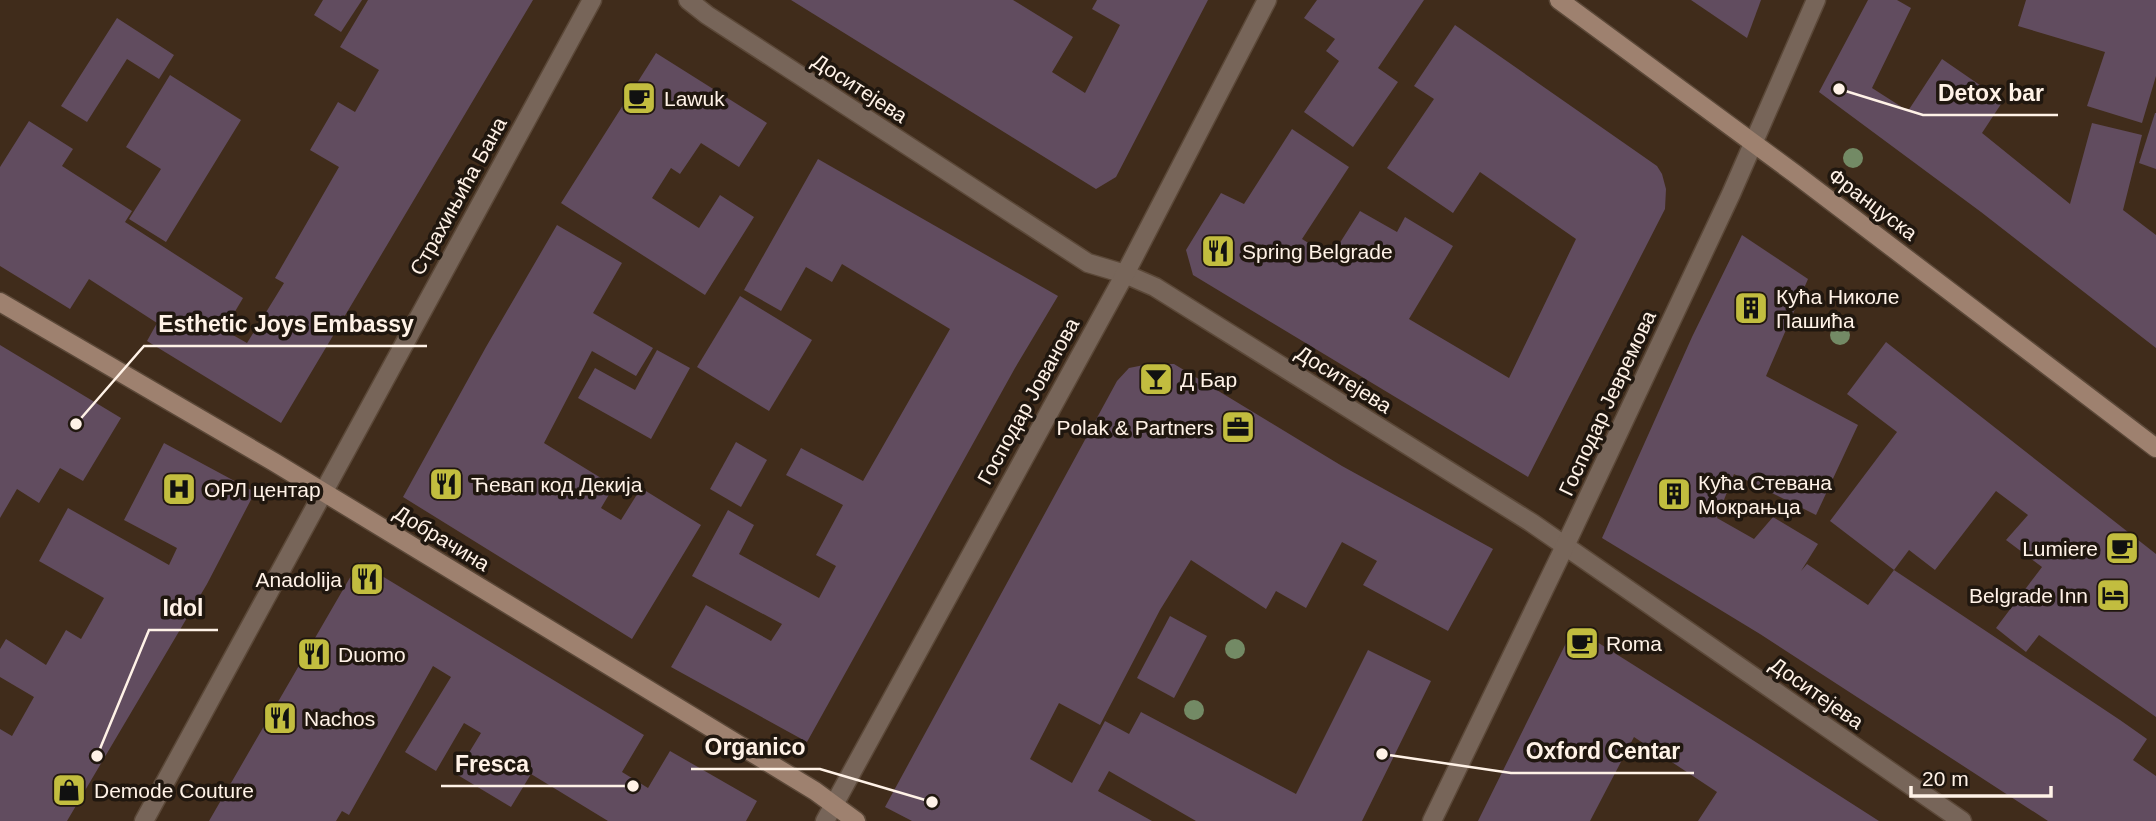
<svg xmlns="http://www.w3.org/2000/svg" width="2156" height="821" viewBox="0 0 2156 821" font-family="Arial,sans-serif">
	<rect width="100%" height="100%" fill="#402c1b"/>
	<!-- building -->
	<g fill="#614c5f">
		<path d="M323,0H362L341,32L314,15Z"/>
		<path d="M368,0H533L281,423L147,341L157,323L89,279L70,309L0,266V167L29,121L73,149L62,166L132,211L125,222L243,298L224,330L247,343L284,283L275,278L339,167L310,150L338,102L355,112L379,70L340,47Z"/>
		<path d="M791,0H1013L1073,37L1052,72L1085,93L1120,25L1092,9L1097,0H1208L1116,177L1096,189Z"/>
		<path d="M1317,0H1424L1378,68L1398,82L1353,147L1304,112L1339,61L1326,51L1335,39L1304,18Z"/>
		<path d="M1691,0H1761L1747,38Z"/>
		<path d="M1868,0H1897L1911,8L1872,88L1908,111L1942,59L2003,101L1982,133L2070,204L2092,123L2142,135L2123,210L2156,235V348L1981,212L1819,92Z"/>
		<path d="M2026,0H2156V76L2142,123L2087,106L2105,52L2018,26Z"/>
		<path d="M117,18L174,55L159,79L127,59L87,122L61,106Z"/>
		<path d="M1455,25L1657,166L1662,174L1666,189L1665,209L1528,477L1193,275L1186,250L1221,193L1244,204L1292,129L1349,167L1302,239L1331,257L1360,211L1397,232L1405,217L1453,246L1409,319L1509,378L1576,239L1480,172L1453,213L1387,168L1434,99L1414,86Z"/>
		<path d="M656,53L767,123L739,167L701,143L680,174L671,168L652,198L699,228L720,195L754,217L705,295L561,203Z"/>
		<path d="M170,75L241,120L166,242L129,219L161,169L126,147Z"/>
		<path d="M2155,113H2156V169L2139,163Z"/>
		<path d="M818,159L1058,296L1015,368L807,742L671,667L706,605L771,641L782,624L692,576L728,510L754,525L739,554L819,598L836,566L816,555L843,505L786,475L801,448L863,481L950,329L842,264L832,282L806,267L781,311L744,290Z"/>
		<path d="M557,225L622,263L593,313L653,348L636,376L592,351L544,443L614,486L601,508L621,520L641,488L701,525L632,639L403,497L486,347Z"/>
		<path d="M1742,235L1808,279L1766,376L1858,425L1816,515L1734,474L1717,518L1754,539L1773,517L1818,544L1801,571L1807,564L1868,605L1894,570L2120,720L2147,739L2133,760L2156,776V821H2048L1760,634L1602,538L1692,337Z"/>
		<path d="M740,296L812,340L769,411L697,367Z"/>
		<path d="M1886,342L2156,554V717L2039,635L2026,652L1996,628L2042,567L2006,540L2028,515L1996,491L1935,570L1909,550L1894,570L1830,521L1897,432L1847,394Z"/>
		<path d="M0,345L121,418L83,481L60,468L39,503L17,489L0,518Z"/>
		<path d="M657,350L690,368L651,439L578,398L595,368L635,390Z"/>
		<path d="M1149,364H1174L1342,466L1493,549L1448,631L1363,585L1377,561L1342,542L1306,608L1276,591L1266,609L1191,560L1160,610L1100,725L1059,703L1030,759L1072,783L1105,721L1129,734L1141,712L1296,794L1368,650L1431,681L1362,821H1196L1109,771L1098,791L1152,821H912L885,807L1117,381L1129,368Z"/>
		<path d="M736,442L767,460L741,507L710,489Z"/>
		<path d="M164,443L255,492L207,584L67,821H0V729L12,736L34,697L0,677V649L6,639L46,665L66,630L81,639L104,598L39,561L68,508L169,565L177,548L124,520Z"/>
		<path d="M359,562L644,735L622,772L648,788L670,751L757,801L746,821H608L531,774L511,807L456,774L481,733L464,723L436,771L405,752L451,677L433,666L349,815L342,811L336,821H209Z"/>
		<path d="M1170,616L1207,636L1174,698L1137,678Z"/>
		<path d="M1586,635L1751,739L1879,821H1698L1717,792L1634,737L1590,821H1478L1569,637Z"/>
	</g>
	<g fill="none" stroke-linecap="round" stroke-linejoin="round">
		<!-- street casing -->
		<g stroke="#5b4838" stroke-width="21">
			<g id="street">
				<path d="M688,0L707,15L1088,263L1125,274L1155,287L1532,523L1962,821"/>
				<path d="M144,821L592,0"/>
				<path d="M825,821L1125,274L1267,0"/>
				<path d="M1432,821L1565,546L1731,194L1816,0"/>
			</g>
		</g>
		<!-- secondary casing -->
		<g stroke="#5b4838" stroke-width="21">
			<g id="secondary">
				<path d="M1559,0L1794,173L2156,448"/>
				<path d="M0,302L274,462L815,791L856,821"/>
			</g>
		</g>
		<!-- street -->
		<use href="#street" stroke="#776559" stroke-width="18"/>
		<!-- secondary -->
		<use href="#secondary" stroke="#9e816f" stroke-width="18"/>
	</g>
	<!-- trees -->
	<g fill="#738a65">
		<circle cx="1853" cy="158" r="10"/>
		<circle cx="1840" cy="335" r="10"/>
		<circle cx="1235" cy="649" r="10"/>
		<circle cx="1194" cy="710" r="10"/>
	</g>
	<!-- icons -->
	<defs>
		<g id="cafe-square" transform="scale(1.75)"><rect x="-9" y="-9" width="18" height="18" rx="4" fill="#c2bd3f" stroke="#20170f"/><path d="M-5.5-4.5H6V0H3Q3 3.5 0 3.5H-2.5Q-5.5 3.5-5.5 0ZM3-3.2v2h1.7v-2ZM-6 4.5H4V6H-6Z" fill="#111"/></g>
		<g id="restaurant-square" transform="scale(1.75)"><rect x="-9" y="-9" width="18" height="18" rx="4" fill="#c2bd3f" stroke="#20170f"/><path d="M-5-6h1v4h1v-4h1v4h1v-4h1v5L-1.5 .5V6h-2V.5L-5-1ZM5-6V6H3V1.5H1.5Q1.5-4 5-6Z" fill="#111"/></g>
		<g id="building-square" transform="scale(1.75)"><rect x="-9" y="-9" width="18" height="18" rx="4" fill="#c2bd3f" stroke="#20170f"/><path d="M-4-6H4V6H1V3H-1V6H-4ZM-2.5-4.3h1.7v1.8h-1.7ZM.8-4.3h1.7v1.8H.8ZM-2.5-1h1.7V.8h-1.7ZM.8-1h1.7V.8H.8Z" fill="#111"/></g>
		<g id="bar-square" transform="scale(1.75)"><rect x="-9" y="-9" width="18" height="18" rx="4" fill="#c2bd3f" stroke="#20170f"/><path d="M-6-5H6L.8 .8V4.5H3.5V6h-7V4.5H-.8V.8Z" fill="#111"/></g>
		<g id="office-square" transform="scale(1.75)"><rect x="-9" y="-9" width="18" height="18" rx="4" fill="#c2bd3f" stroke="#20170f"/><path d="M-6-3h4V-5.5h4V-3h4V5H-6ZM-1-4.5V-3h2v-1.5ZM-6 0V1H6V0Z" fill="#111"/></g>
		<g id="hospital-square" transform="scale(1.75)"><rect x="-9" y="-9" width="18" height="18" rx="4" fill="#c2bd3f" stroke="#20170f"/><path d="M-5-5h3v3.5h4V-5h3V5h-3V1.5h-4V5h-3Z" fill="#111"/></g>
		<g id="hotel-square" transform="scale(1.75)"><rect x="-9" y="-9" width="18" height="18" rx="4" fill="#c2bd3f" stroke="#20170f"/><path d="M-6-4.5h1.5V1H6V5H4.5V3h-9V5H-6ZM-4 0a1.8 1.8 0 1 1 3.6 0ZM.5 0V-2.5h3Q6-2.5 6 0Z" fill="#111"/></g>
		<g id="shop-square" transform="scale(1.75)"><rect x="-9" y="-9" width="18" height="18" rx="4" fill="#c2bd3f" stroke="#20170f"/><path d="M-5-2.5h2.3a2.7 3.5 0 0 1 5.4 0H5L5.5 6h-11ZM-1.5-2.5h3a1.5 2.3 0 0 0-3 0Z" fill="#111"/></g>
	</defs>
	<g fill-rule="evenodd">
		<use href="#cafe-square" x="639" y="98"/>
		<use href="#restaurant-square" x="1218" y="251"/>
		<use href="#building-square" x="1751" y="308"/>
		<use href="#bar-square" x="1156" y="379"/>
		<use href="#office-square" x="1238" y="427"/>
		<use href="#restaurant-square" x="446" y="484"/>
		<use href="#hospital-square" x="179" y="489"/>
		<use href="#building-square" x="1674" y="494"/>
		<use href="#cafe-square" x="2122" y="548"/>
		<use href="#restaurant-square" x="367" y="579"/>
		<use href="#hotel-square" x="2113" y="595"/>
		<use href="#cafe-square" x="1582" y="643"/>
		<use href="#restaurant-square" x="314" y="654"/>
		<use href="#restaurant-square" x="280" y="718"/>
		<use href="#shop-square" x="69" y="790"/>
	</g>
	<g text-anchor="middle" dominant-baseline="central" stroke-width="7" stroke-linejoin="round" paint-order="stroke">
		<!-- street labels -->
		<g font-size="21" fill="#fff2e7" stroke="#20170f">
			<text transform="translate(860 88) rotate(33)">Доситејева</text>
			<text transform="translate(458 196) rotate(-61)">Страхињића Бана</text>
			<text transform="translate(1873 204) rotate(37)">Француска</text>
			<text transform="translate(1344 379) rotate(32)">Доситејева</text>
			<text transform="translate(1028 401) rotate(-61)">Господар Јованова</text>
			<text transform="translate(1607 403) rotate(-65)">Господар Јевремова</text>
			<text transform="translate(442 538) rotate(31)">Добрачина</text>
			<text transform="translate(1817 693) rotate(35)">Доситејева</text>
		</g>
		<!-- poi labels -->
		<g font-size="21" fill="#fff2e7" stroke="#20170f" text-anchor="start">
			<text x="664" y="98">Lawuk</text>
			<text x="1242" y="251">Spring Belgrade</text>
			<text x="1776" y="296">Кућа Николе<tspan x="1776" dy="24">Пашића</tspan></text>
			<text x="1180" y="379">Д Бар</text>
			<text x="1214" y="427" text-anchor="end">Polak &amp; Partners</text>
			<text x="1698" y="482">Кућа Стевана<tspan x="1698" dy="24">Мокрањца</tspan></text>
			<text x="471" y="484">Ћевап код Декија</text>
			<text x="204" y="489">ОРЛ центар</text>
			<text x="2098" y="548" text-anchor="end">Lumiere</text>
			<text x="342" y="579" text-anchor="end">Anadolija</text>
			<text x="2088" y="595" text-anchor="end">Belgrade Inn</text>
			<text x="1606" y="643">Roma</text>
			<text x="338" y="654">Duomo</text>
			<text x="304" y="718">Nachos</text>
			<text x="94" y="790">Demode Couture</text>
		</g>
	</g>
	<!-- callouts -->
	<path fill="none" stroke="#fff2e7" stroke-width="2.5" d="M1839 89L1923 115H2058M76 424L144 346H427M97 756L149 630H218M932 802L820 769H691M1382 754L1511 773H1694M633 786L543 786H441"/>
	<g fill="#fff2e7" stroke="#20170f" stroke-width="2.5">
		<circle cx="1839" cy="89" r="7"/>
		<circle cx="76" cy="424" r="7"/>
		<circle cx="97" cy="756" r="7"/>
		<circle cx="932" cy="802" r="7"/>
		<circle cx="1382" cy="754" r="7"/>
		<circle cx="633" cy="786" r="7"/>
	</g>
	<g font-size="23" text-anchor="middle" font-weight="bold" fill="#fff2e7" stroke="#20170f" stroke-width="7" stroke-linejoin="round" paint-order="stroke">
		<text x="1991" y="101">Detox bar</text>
		<text x="286" y="332">Esthetic Joys Embassy</text>
		<text x="183" y="616">Idol</text>
		<text x="755" y="755">Organico</text>
		<text x="1603" y="759">Oxford Centar</text>
		<text x="492" y="772">Fresca</text>
	</g>
	<!-- scale -->
	<path d="M1911 786v10h140v-10" fill="none" stroke="#fff2e7" stroke-width="3.5"/>
	<text x="1922" y="786" font-size="21" fill="#fff2e7" stroke="#20170f" stroke-width="5" paint-order="stroke">20 m</text>
</svg>
